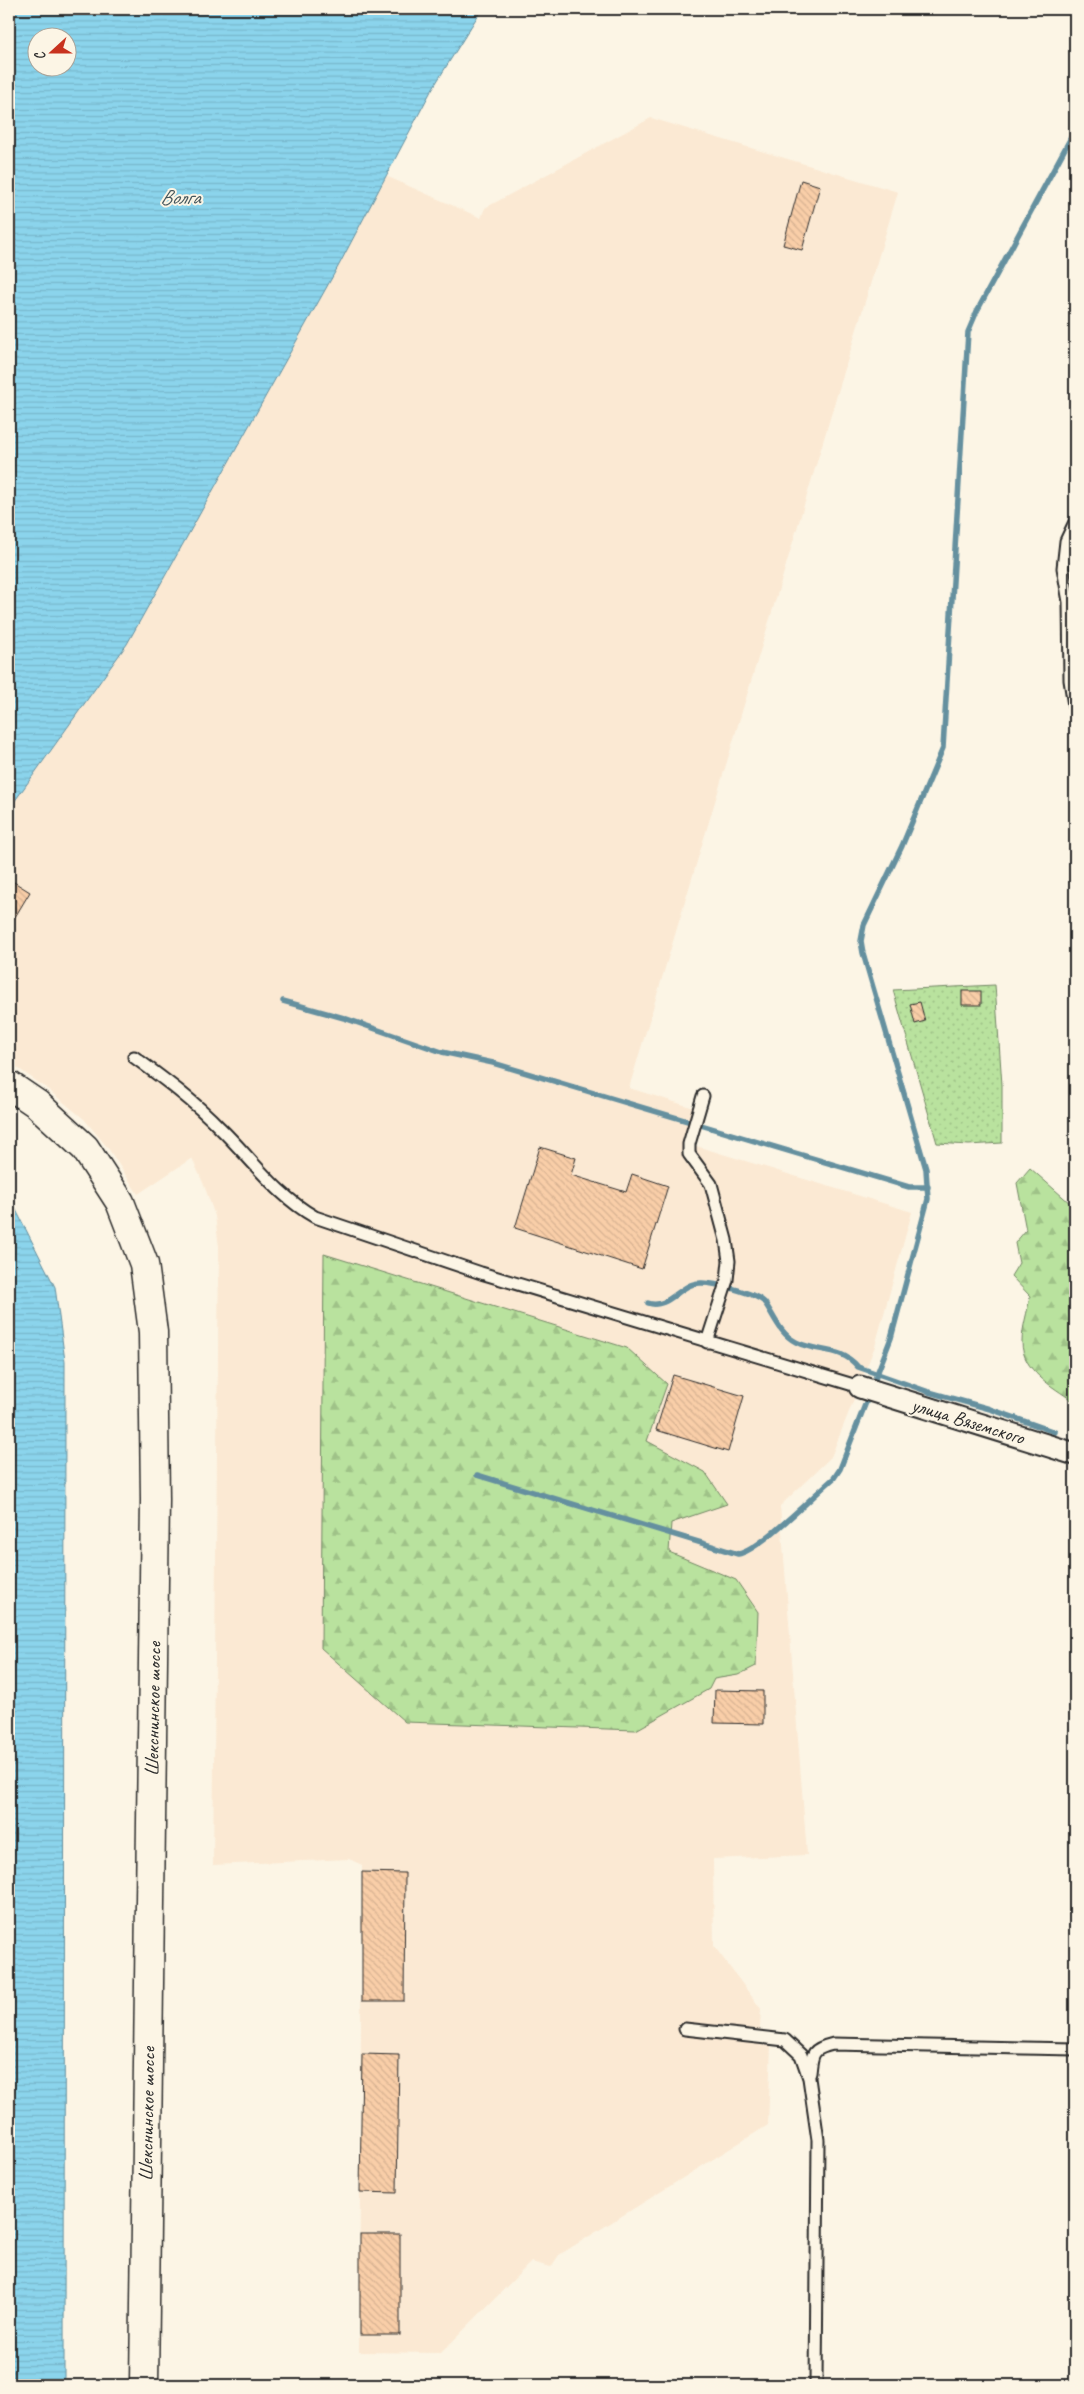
<svg xmlns="http://www.w3.org/2000/svg" width="1084" height="2394" viewBox="0 0 1084 2394" font-family="Caveat,sans-serif">
	<defs>
		<pattern id="forest-firs" width="22" height="20" patternUnits="userSpaceOnUse" patternTransform="scale(1.25)"><rect width="22" height="20" fill="#b9e29e"/><path d="M5 1l3.5 6h-7zM16 11l3.5 6h-7z" fill="#9fc288"/></pattern>
		<pattern id="garden-dots" width="8" height="8" patternUnits="userSpaceOnUse" patternTransform="scale(1.25)"><rect width="8" height="8" fill="#b9e29e"/><path d="M2 2h.1M6 6h.1" fill="none" stroke="#9fc288" stroke-width="1.8" stroke-linecap="round"/></pattern>
		<pattern id="water-rules" width="6" height="5" patternUnits="userSpaceOnUse" patternTransform="scale(1.25)"><rect width="6" height="5" fill="#8bd4ec"/><path d="M0 2.5h6" fill="none" stroke="#78b6cb"/></pattern>
		<pattern id="building-back-hatch" width="6" height="6" patternUnits="userSpaceOnUse" patternTransform="scale(1.25)"><rect width="6" height="6" fill="#f9cea8"/><path d="M-1 5l2 2M0 0l6 6M5-1l2 2" fill="none" stroke="#d6b191"/></pattern>
	</defs>
	<rect width="100%" height="100%" fill="#fcf5e5"/>
	<filter id="ink" filterUnits="userSpaceOnUse"><feTurbulence type="fractalNoise" baseFrequency=".02" numOctaves="2"/><feDisplacementMap in="SourceGraphic" scale="10" xChannelSelector="R" yChannelSelector="G"/><feConvolveMatrix kernelMatrix="1 2 1 2 8 2 1 2 1" color-interpolation-filters="sRGB"/></filter>
	<g filter="url(#ink)">
		<!-- built -->
		<path fill="#fbe9d3" d="M651,118L898,192L629,1088L694,1108L683,1142L912,1212L875,1346L831,1457L780,1506L807,1855L713,1859L714,1946L761,2009L759,2045L771,2046L768,2125L559,2255L551,2267L531,2262L441,2353L359,2352L362,1865L349,1859L213,1865L219,1247L215,1216L204,1185L192,1158L138,1194L108,1148L84,1119L45,1087L9,1062V809L127,644L339,265L386,176L481,218L485,208Z"/>
		<!-- forest -->
		<g fill="url(#forest-firs)" stroke="#728664">
			<path d="M1030,1168L1071,1204H1075V1400L1073,1401C1052,1386 1022,1371 1022,1342C1022,1327 1028,1311 1030,1296L1011,1276L1019,1263L1015,1243L1026,1230L1017,1183Z"/>
			<path d="M324,1254L627,1348L667,1384L647,1441L705,1472L727,1504L671,1523L669,1552L736,1580L758,1612L756,1666L738,1675L714,1679L709,1689L636,1730L405,1722L321,1648Z"/>
		</g>
		<!-- garden -->
		<path fill="url(#garden-dots)" stroke="#728664" d="M995,985L1002,1085V1143L969,1145L937,1143L893,990Z"/>
		<!-- water -->
		<g fill="url(#water-rules)" stroke="#65909f" fill-rule="evenodd">
			<path d="M9,9H482L431,91L339,265L127,644L9,809ZM38,38H68V68H38Z"/>
			<path d="M9,1203L15,1208L55,1287L65,1361L64,2385H9Z"/>
		</g>
		<g fill="none" stroke-linecap="round" stroke-linejoin="round">
			<!-- stream -->
			<g stroke="#65909f" stroke-width="5.5">
				<path d="M283,1001L344,1018L442,1052L493,1063L909,1187H928"/>
				<path d="M648,1303C669,1310 680,1283 700,1283C712,1282 757,1293 765,1303C774,1316 780,1334 796,1342C817,1353 841,1346 858,1367L929,1392L990,1409L1055,1432"/>
				<path d="M477,1475L738,1554C759,1551 815,1494 834,1478L840,1469L891,1338L928,1199L926,1169L863,953L861,941L864,925L902,846L943,748L968,332L977,311L1075,130"/>
			</g>
		</g>
		<!-- building -->
		<g fill="url(#building-back-hatch)" stroke="#2b2b2b">
			<path d="M801,180L820,186L802,250L783,245Z"/>
			<path d="M9,879L30,892L9,927Z"/>
			<rect x="962" y="991" width="19" height="14"/>
			<path d="M920,1002L925,1021L915,1024L910,1004Z"/>
			<path d="M540,1147L576,1158L571,1175L626,1192L632,1174L668,1186L642,1269L515,1228Z"/>
			<path d="M673,1375L744,1396L728,1452L656,1430Z"/>
			<path d="M715,1690L763,1691V1724L714,1723Z"/>
			<path d="M362,1872L405,1873L404,2001H362Z"/>
			<path d="M362,2054L399,2055L397,2193L360,2192Z"/>
			<rect x="360" y="2234" width="40" height="101"/>
		</g>
		<g fill="none" stroke-linecap="round" stroke-linejoin="round">
			<!-- lane casing -->
			<g stroke="#2b2b2b" stroke-width="15">
				<g id="lane">
					<path d="M1075,522L1066,541L1063,568L1069,602L1070,680L1075,712"/>
					<path d="M134,1057C164,1079 194,1101 220,1128C251,1158 276,1195 315,1217L481,1273L860,1387"/>
					<path d="M703,1096L689,1144V1154L711,1184L726,1240L729,1261L727,1280L707,1342"/>
					<path d="M685,2029L785,2040L801,2055L809,2078L818,2140L816,2385"/>
					<path d="M810,2073C812,2053 812,2049 833,2044L1075,2049"/>
				</g>
			</g>
			<!-- street casing -->
			<g stroke="#2b2b2b" stroke-width="25">
				<path id="street" d="M860,1387L1075,1454"/>
			</g>
			<!-- secondary casing -->
			<g stroke="#2b2b2b" stroke-width="31">
				<path id="secondary" d="M9,1085L37,1104L85,1148L120,1202L144,1264L153,1332L155,1500L144,2385"/>
			</g>
			<!-- lane -->
			<use href="#lane" stroke="#fcf5e5" stroke-width="11"/>
			<!-- street -->
			<use href="#street" stroke="#fcf5e5" stroke-width="21"/>
			<!-- secondary -->
			<use href="#secondary" stroke="#fcf5e5" stroke-width="28"/>
		</g>
	</g>
	<g text-anchor="middle" dominant-baseline="central" stroke-width="4" stroke-linejoin="round" paint-order="stroke">
		<!-- street labels -->
		<g font-size="20" fill="#2b2b2b" stroke="#fcf5e5">
			<text transform="translate(968 1421) rotate(17)">улица Вяземского</text>
			<text transform="translate(153 1709) rotate(-89)">Шекснинское шоссе</text>
			<text transform="translate(147 2114) rotate(-89)">Шекснинское шоссе</text>
		</g>
		<!-- water labels -->
		<g font-size="21" font-style="italic" fill="#43555b" stroke="#fcf5e5">
			<text x="180" y="197">Волга</text>
		</g>
	</g>
	<!-- margin -->
	<rect width="1084" height="2394" fill="none" stroke="#fcf5e5" stroke-width="30"/>
	<rect x="15" y="15" width="1054" height="2364" fill="none" stroke="#2b2b2b" stroke-width="2" filter="url(#ink)"/>
	<!-- north arrow -->
	<g transform="translate(52 52) rotate(249)"><circle r="24" fill="#fcf5e5" stroke="#a8a49b"/>
	<path d="M0-4L9 19L0 12L-9 19Z" fill="#c8321e"/>
	<text y="-8" font-size="14" font-weight="bold" text-anchor="middle" fill="#2b2b2b">С</text>
	</g>
</svg>
